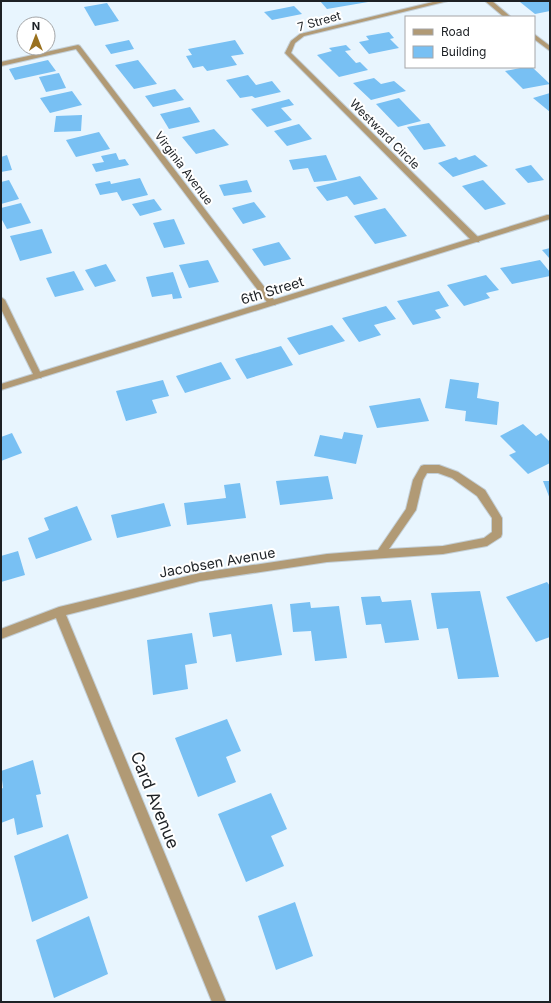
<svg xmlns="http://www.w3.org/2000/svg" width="551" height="1003" viewBox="0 0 551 1003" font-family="Inter,sans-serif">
	<rect width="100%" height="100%" fill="#e8f5fe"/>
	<!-- building -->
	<g fill="#78c0f3">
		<path d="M320,1H368V2L327,9Z"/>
		<path d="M525,1H547L550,3V11L535,14L520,2Z"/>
		<path d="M107,3L119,21L95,26L84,7Z"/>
		<path d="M294,6L302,14L272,20L264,12Z"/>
		<path d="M389,32L394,38L390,39L399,48L369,54L359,42L369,40L366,36Z"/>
		<path d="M129,40L134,49L111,54L105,45Z"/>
		<path d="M235,40L244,54L231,56L237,65L207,71L203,66L193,68L186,56L192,55L188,49Z"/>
		<path d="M346,45L351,50L345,51L356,63L360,62L368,70L339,77L317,55L332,51L329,48Z"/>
		<path d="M48,60L56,71L15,80L9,69Z"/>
		<path d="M138,60L157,84L134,89L115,65Z"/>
		<path d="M525,67H532L550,84L523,89L505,71Z"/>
		<path d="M59,73L66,88L46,92L39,77Z"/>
		<path d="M248,75L256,85L272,81L281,92L255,98L252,96L240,98L226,80Z"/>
		<path d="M374,78L381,84L394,81L406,91L371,100L353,83Z"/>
		<path d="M175,89L184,100L153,107L145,96Z"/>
		<path d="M72,91L82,105L50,113L40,98Z"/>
		<path d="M550,93V112L533,98Z"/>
		<path d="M399,98L421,121L398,127L376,104Z"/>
		<path d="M289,99L294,105L281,108L292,120L267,127L251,109Z"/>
		<path d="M190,107L200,122L169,129L160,114Z"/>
		<path d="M82,115L81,131L54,132L56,116Z"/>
		<path d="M429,123L446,146L424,150L407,127Z"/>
		<path d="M299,124L312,139L287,146L274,131Z"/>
		<path d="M214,129L229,145L196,154L182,137Z"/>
		<path d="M99,132L110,149L76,157L66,140Z"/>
		<path d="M116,153L119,160L125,159L129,165L96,172L92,164L104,162L101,156Z"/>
		<path d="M7,155L12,170L1,172V157Z"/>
		<path d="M326,155L337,180L314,182L308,168L293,170L289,160Z"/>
		<path d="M475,155L488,166L453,177L438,163L456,157L459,160Z"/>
		<path d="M531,165L544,180L528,183L515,169Z"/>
		<path d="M360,176L378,199L354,205L347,196L327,201L316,187Z"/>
		<path d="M140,178L148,195L122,201L117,192L100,195L95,184L110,181L111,184Z"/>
		<path d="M9,180L19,199L1,204V182Z"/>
		<path d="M247,180L252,192L224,196L219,185Z"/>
		<path d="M483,180L506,204L485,210L462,186Z"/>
		<path d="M154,199L162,210L140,216L132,204Z"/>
		<path d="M254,202L266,217L243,224L232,208Z"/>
		<path d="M21,203L31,223L7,229L1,218V208Z"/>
		<path d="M385,208L407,236L375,244L354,216Z"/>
		<path d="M174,219L185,244L164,248L153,223Z"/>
		<path d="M42,229L52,253L20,261L10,236Z"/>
		<path d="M279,242L291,259L264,266L252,249Z"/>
		<path d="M550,248V259L542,250Z"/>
		<path d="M208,260L219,282L189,288L179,265Z"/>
		<path d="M540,260L550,272V276L512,284L500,268Z"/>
		<path d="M106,264L116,281L95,287L85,270Z"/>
		<path d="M74,271L84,290L55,297L46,278Z"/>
		<path d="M173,272L182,298L173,299L172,294L152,297L146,277Z"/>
		<path d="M486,275L499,290L486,293L490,298L464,306L447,285Z"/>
		<path d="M439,291L449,306L435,310L441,318L413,325L397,301Z"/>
		<path d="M386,306L396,319L374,325L381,335L359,342L342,318Z"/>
		<path d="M332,325L345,341L299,355L287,338Z"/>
		<path d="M281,346L293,365L247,379L235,359Z"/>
		<path d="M221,362L231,379L185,393L176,376Z"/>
		<path d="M450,379L479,383L477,398L499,402L497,425L465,421L466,411L445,408Z"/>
		<path d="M163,380L169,396L152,400L157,413L126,421L116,391Z"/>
		<path d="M420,398L429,421L377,428L369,406Z"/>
		<path d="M523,424L536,436L541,433L550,442V463L528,474L509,455L516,452L500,436Z"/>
		<path d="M344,432L363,435L356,464L314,456L320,435L342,439Z"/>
		<path d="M12,433L22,453L1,461V437Z"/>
		<path d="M328,476L333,499L280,505L276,481Z"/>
		<path d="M543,481H550V499Z"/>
		<path d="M240,483L246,518L187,525L184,503L226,498L224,485Z"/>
		<path d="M164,503L171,526L117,538L111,515Z"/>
		<path d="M77,506L92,540L36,559L28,538L49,530L44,518Z"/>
		<path d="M18,551L25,575L1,582V556Z"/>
		<path d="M547,582L550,586V637L536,642L506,597Z"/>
		<path d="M480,591L499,677L458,679L448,628L437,629L431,593Z"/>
		<path d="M380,596L382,602L411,600L419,640L385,643L381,624L366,625L361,597Z"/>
		<path d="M310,602L311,608L339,606L347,658L315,661L311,631L293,632L290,604Z"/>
		<path d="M272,604L282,655L236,662L231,634L213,637L209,613Z"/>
		<path d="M192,633L197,663L185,665L188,689L153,695L147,640Z"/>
		<path d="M227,719L241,751L226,757L236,782L198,797L175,738Z"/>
		<path d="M33,760L41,794L36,795L43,827L17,835L14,818L1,823V789L3,788L1,771Z"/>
		<path d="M271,793L287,829L271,836L284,866L246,882L218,814Z"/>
		<path d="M68,834L88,898L32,922L14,856Z"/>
		<path d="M295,902L313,956L276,970L258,916Z"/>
		<path d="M89,916L108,974L54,998L36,940Z"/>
	</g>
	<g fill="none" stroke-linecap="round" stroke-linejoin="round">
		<!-- minor casing -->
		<g stroke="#c3cfd7" stroke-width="2">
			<g id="minor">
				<path d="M437,1H448L304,36L295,43L291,53L479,238V242H473L285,53L291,41L300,34Z"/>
				<path d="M485,1H492L511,17H504Z"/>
				<path d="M534,34L550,46V51L534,39Z"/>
				<path d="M78,45L80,46L275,301L276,303L275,305H269L76,49L1,66V62Z"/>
				<path d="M1,297L5,300L42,376L41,378H35L34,376L1,309Z"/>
				<path d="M424,465H439L458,472L485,490L502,518V534L501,537L487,546L443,554L327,562L200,581L66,615L226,1002H212L56,618L1,639V629L59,607L200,573L327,554L378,550L406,509L413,480L421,466ZM427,473H438L452,478L477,496L492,518V532L484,538L443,546L389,549L416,510L423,480Z"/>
			</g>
		</g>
		<!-- tertiary casing -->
		<g stroke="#c3cfd7" stroke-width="2">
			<path id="tertiary" d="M547,215H550V219L1,390V384Z"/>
		</g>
		<!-- minor -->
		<use href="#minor" fill="#b19a75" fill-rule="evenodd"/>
		<!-- tertiary -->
		<use href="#tertiary" fill="#b19a75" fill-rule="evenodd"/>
	</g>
	<g text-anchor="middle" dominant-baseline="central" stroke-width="4" stroke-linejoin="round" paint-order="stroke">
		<!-- far-street labels -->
		<g font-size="12" fill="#1d2125" stroke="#fff">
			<text transform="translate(319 21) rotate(-16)">7 Street</text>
			<text transform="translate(385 134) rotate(45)">Westward Circle</text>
			<text transform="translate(184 168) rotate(53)">Virginia Avenue</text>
		</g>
		<!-- street labels -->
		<g font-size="14" fill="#1d2125" stroke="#fff">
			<text transform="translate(272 290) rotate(-17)">6th Street</text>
			<text transform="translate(217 562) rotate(-10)">Jacobsen Avenue</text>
		</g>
		<!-- near-street labels -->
		<g font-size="17" fill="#1d2125" stroke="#fff">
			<text transform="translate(155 800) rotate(68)">Card Avenue</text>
		</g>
	</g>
	<!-- border -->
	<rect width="551" height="1003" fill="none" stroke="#1d2125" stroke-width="4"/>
	<!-- legend -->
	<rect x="405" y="16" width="130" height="52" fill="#ffffff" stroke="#a5a6a8"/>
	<rect x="413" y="29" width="20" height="6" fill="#b19a75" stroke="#a5a6a8"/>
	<text x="441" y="36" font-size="12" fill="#1d2125">Road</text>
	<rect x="413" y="46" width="20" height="12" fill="#78c0f3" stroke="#a5a6a8"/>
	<text x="441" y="56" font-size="12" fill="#1d2125">Building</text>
	<!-- north arrow -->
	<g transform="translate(36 36)"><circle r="19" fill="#ffffff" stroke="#a5a6a8"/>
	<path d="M0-3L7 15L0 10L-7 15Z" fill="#9a711e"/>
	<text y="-6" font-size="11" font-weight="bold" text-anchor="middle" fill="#1d2125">N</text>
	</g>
</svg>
